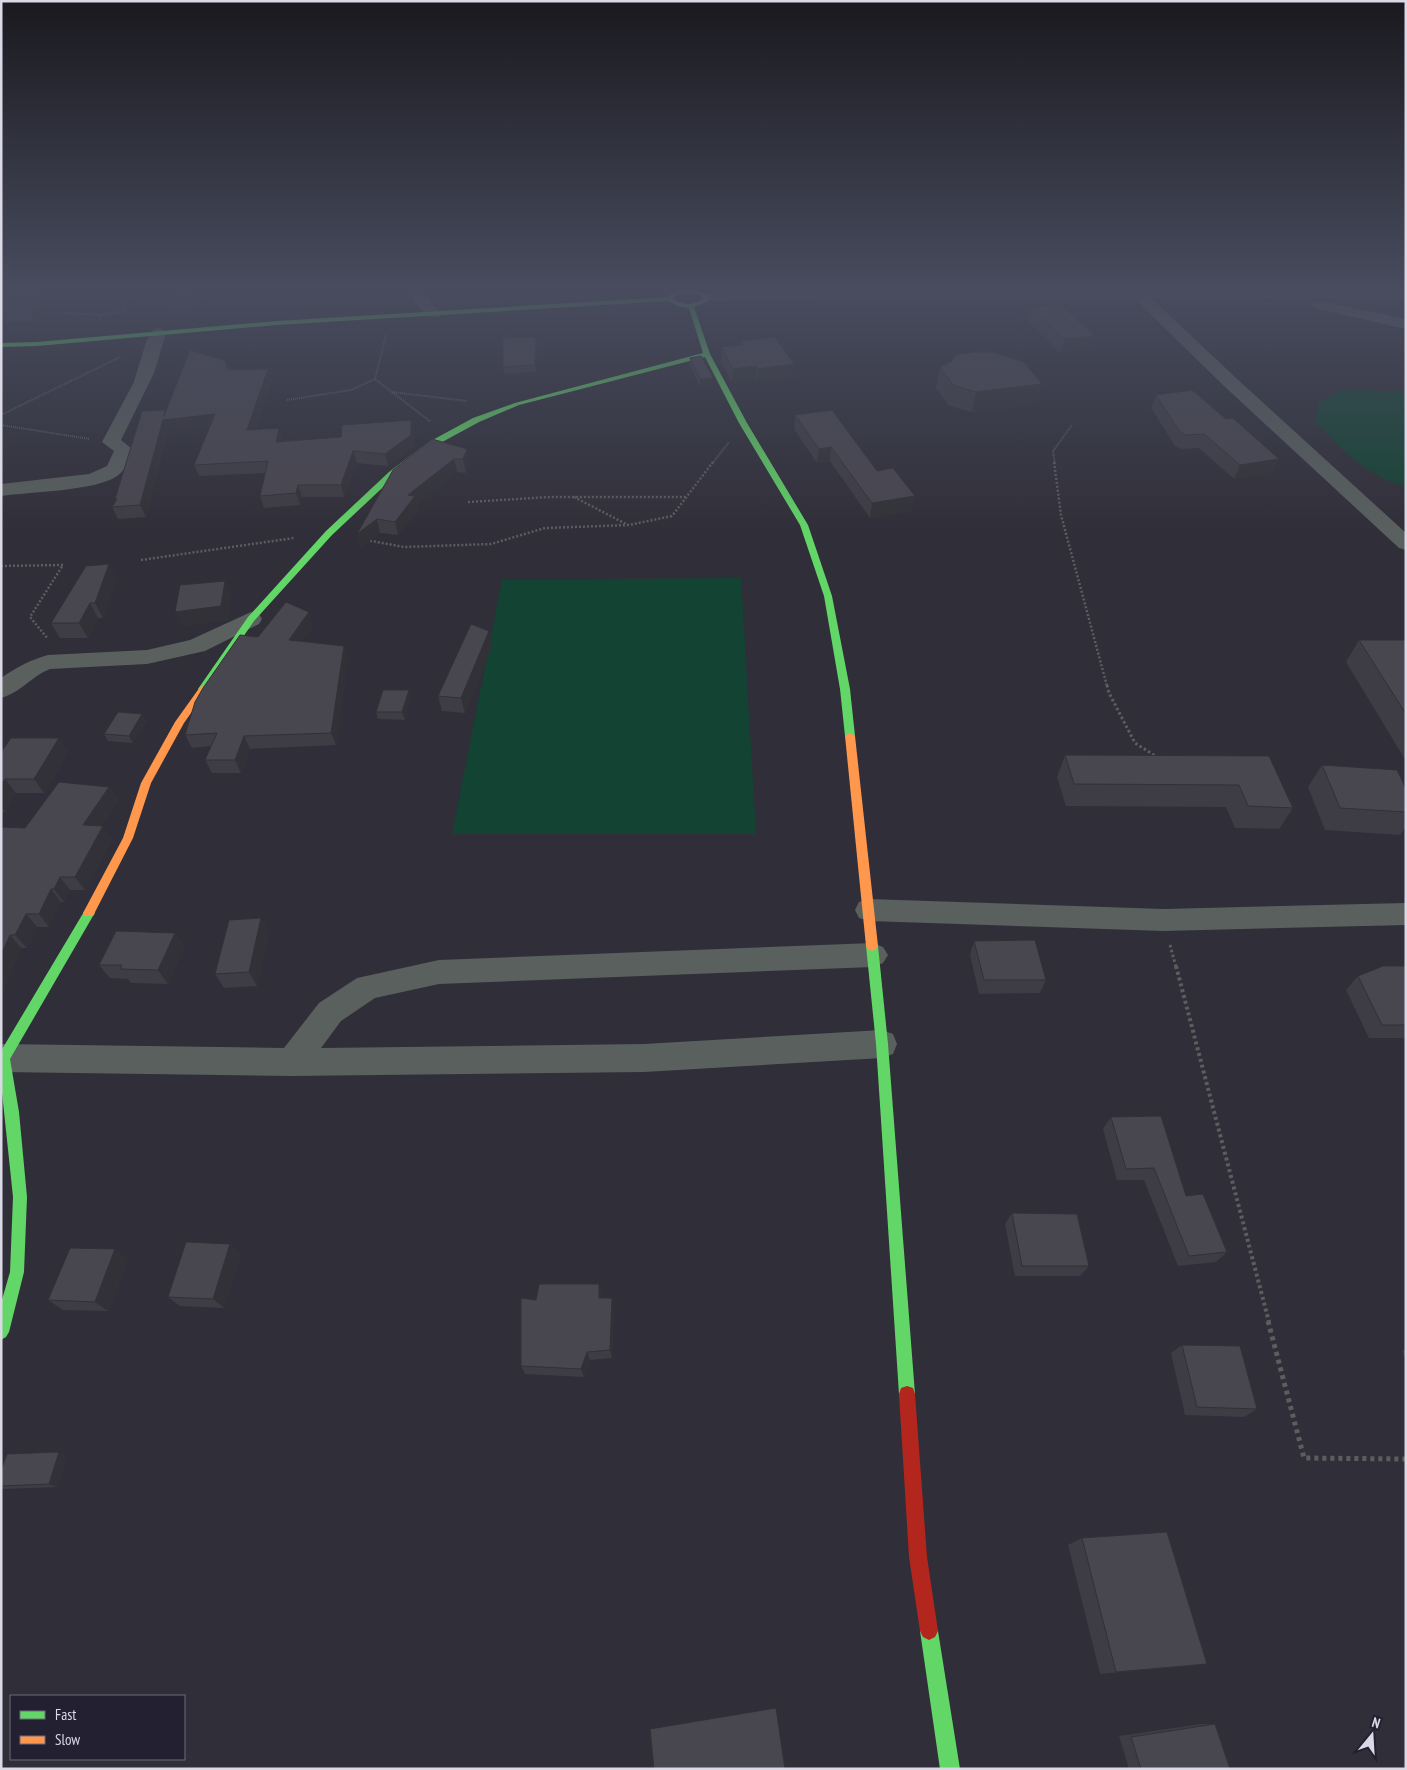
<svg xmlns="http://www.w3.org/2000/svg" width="1407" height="1770" viewBox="0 0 1407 1770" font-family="'PT Sans Narrow',sans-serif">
	<rect width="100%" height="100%" fill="#302e38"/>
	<!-- green -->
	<g fill="#134332">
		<path d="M1342,390L1406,391V487C1368,476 1340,450 1315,421L1319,402Z"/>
		<path d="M741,578L756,834H452L502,580Z"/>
	</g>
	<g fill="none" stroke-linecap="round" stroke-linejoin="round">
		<!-- path-far4 -->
		<g stroke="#5a5e5f" stroke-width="2" stroke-dasharray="1 1" stroke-linecap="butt">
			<path d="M65,313L99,315L100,320"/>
			<path d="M99,315L122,312L129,287"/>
			<path d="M386,335L375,379L431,422"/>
			<path d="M392,392L467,401"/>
			<path d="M287,400L351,390L375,379"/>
			<path d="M1,415L120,357"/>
			<path d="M1,425L90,439"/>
			<path d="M712,464L729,442"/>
			<path d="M1055,464L1053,451L1072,425"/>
		</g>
		<!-- path-far3 -->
		<g stroke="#5a5e5f" stroke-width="2.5" stroke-dasharray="2 2" stroke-linecap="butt">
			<path d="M1054,462L1061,515L1107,686"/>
			<path d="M574,497L628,525"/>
			<path d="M468,502L550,497H686"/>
			<path d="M366,540L404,547L491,544L545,528L629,525L672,516L713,462"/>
			<path d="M141,560L294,538"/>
			<path d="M1,566L63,565L30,617L48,639"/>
		</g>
		<!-- path-far2 -->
		<g stroke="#5a5e5f" stroke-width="3" stroke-dasharray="2.5 2.5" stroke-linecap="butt">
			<path d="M1107,685L1109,693L1135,743L1157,757"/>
			<path d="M1170,945L1176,967"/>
		</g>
		<!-- path-far1 -->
		<path stroke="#5a5e5f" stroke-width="4" stroke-dasharray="3 3" stroke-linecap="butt" d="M1176,966L1269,1322"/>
		<!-- path -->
		<path stroke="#5a5e5f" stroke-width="5" stroke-dasharray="4 4" stroke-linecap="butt" d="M1268,1321L1304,1458L1406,1459"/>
		<!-- street -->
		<g fill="#5a605e" fill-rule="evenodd">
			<path d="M409,287H423L429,301L442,314L439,317H429L415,303Z"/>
			<path d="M1124,287H1139L1142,290H1406V298H1151L1235,377L1406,533V550L1399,548L1223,385L1134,298H851L707,301L702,300L700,297L702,294L707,293L851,290H1126Z"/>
			<path d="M1319,301L1406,319V329L1314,308L1312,305L1314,302Z"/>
			<path d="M158,328L163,330L166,333L154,373L121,440L132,449C131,458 125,471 117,476C96,491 29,492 1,496V484L89,474L107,466L114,451L102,442L134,382L146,342L153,330Z"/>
			<path d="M251,612L259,614L262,619L259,624L205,651L147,664L50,669C32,676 20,693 1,698V678C17,667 30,660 48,655L147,650L190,640Z"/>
			<path d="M869,899L1164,909L1406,903V925L1164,931L869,921L859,918L855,910L859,902Z"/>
			<path d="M873,943L883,947L888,955L883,963L873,967L439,984L375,998L341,1021L321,1048L644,1044L882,1030L893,1034L897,1044L893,1054L882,1058L644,1072L292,1076L1,1072V1044L284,1048L319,1003L357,978L439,960Z"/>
		</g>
		<!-- fast -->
		<g fill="#63d668" fill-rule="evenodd">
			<path d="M687,289L708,294L709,301L694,307L710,354L747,423L808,525L832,596L850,689L855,736L854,738H846L845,736L840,689L824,596L800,525L739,423L705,357L519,405L479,422L433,447L395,476L332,535L254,621L206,691H200L198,689L248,617L326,531L389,472L427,443L473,418L515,403L703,353L689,308L677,306L669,301L277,325L37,346L1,347V343L37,342L277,321L668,297L672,293ZM687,293L702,295L704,299C693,305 684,306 673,299L676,295Z"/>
			<path d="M89,908L93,910L95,913L93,916L10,1059L19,1112L27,1197L24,1272L9,1332L6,1337L1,1340V1303L10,1272L13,1197L1,1083V1051L85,910Z"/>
			<path d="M872,941L876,943L878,946L888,1044L915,1394L913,1400L907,1402L901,1400L899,1394L876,1044L866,946L868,943Z"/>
			<path d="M929,1622L935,1625L938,1631L960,1769H940L920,1631L923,1625Z"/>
		</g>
		<!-- slow -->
		<g fill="#ff974d" fill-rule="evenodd">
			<path d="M203,686L208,689L184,723L151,783L133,838L93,916H85L83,913L123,838L141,783L175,722L200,687Z"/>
			<path d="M850,733L855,736L878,946L876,949L872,951L868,949L866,946L845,736Z"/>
		</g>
		<!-- jam -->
		<path fill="#b3261e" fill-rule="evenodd" d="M907,1386L913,1388L915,1394L927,1557L938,1631L935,1637L929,1640L923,1637L920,1631L909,1557L899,1394L901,1388Z"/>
	</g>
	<!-- wall -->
	<g fill="#3e3c44">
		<path d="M1,287L139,296L98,299L97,297L46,303L34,322H1Z"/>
		<path d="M174,287H227L204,289L198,308L171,310L168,302Z"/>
		<rect x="779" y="287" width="43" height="1"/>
		<path d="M966,287H1015V288H967Z"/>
		<path d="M1030,307L1091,349L1060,353L1027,320Z"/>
		<path d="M740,341L793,378L757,382L756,380L732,383L721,361V347L740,345Z"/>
		<path d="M537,344L536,372L504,374L503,367Z"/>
		<path d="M690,358L713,385L700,386L690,365Z"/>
		<path d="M226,361L230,370L268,369L272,381L256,429L279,428L283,439L282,441L341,437L411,420L414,431V446L388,466L357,463L344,497H302L300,505L264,508L260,496L265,473L199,476L194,465L210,427L168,431L146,517L118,519L112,507L116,501L115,499L166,411Z"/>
		<path d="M940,367L1042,384L1037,405L972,412L949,406L936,388Z"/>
		<path d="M1156,395L1226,419L1273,473L1234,479L1199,448L1181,449L1175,446L1151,408Z"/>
		<path d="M795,415L877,471L915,496L912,511L870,518L830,461L817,463L794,429Z"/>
		<path d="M432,439L469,462L466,473L457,472L417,504L418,510L398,535L380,533L361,548L357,534Z"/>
		<path d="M116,578L103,618H98L88,638H60L51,623Z"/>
		<path d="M314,625L302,641L344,646L348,659L336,745L250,749L241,773H212L205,760L211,746L192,748L185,735L258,637Z"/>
		<path d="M489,631L492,646L465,713L442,711L438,696Z"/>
		<path d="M1359,640H1406V761L1346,662Z"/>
		<path d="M409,690L411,698L405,720L378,719L376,712Z"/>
		<path d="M142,714L147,721L133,743L108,741L104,734Z"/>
		<path d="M59,738L68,752L44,793H16L5,812H1V752Z"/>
		<path d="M1065,755L1269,756L1293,808L1279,829L1235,828L1226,807L1066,806L1057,777Z"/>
		<path d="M1322,765L1406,789V827L1400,835L1325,830L1308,787Z"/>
		<path d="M109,787L118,801L101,826L112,839L85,890H70L64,902H61L49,927H37L27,948H21L1,996V827L25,828Z"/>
		<path d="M261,918L269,932L257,986L224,988L215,974Z"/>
		<path d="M175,933L184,947L168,984L131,983L128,979L110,978L99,965Z"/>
		<path d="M974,941L1046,980L1040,993L979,994L970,955Z"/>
		<path d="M1406,966V1038H1369L1346,990L1358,976Z"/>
		<path d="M1111,1117L1186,1196L1227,1252L1216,1262L1178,1266L1144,1180H1117L1103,1129Z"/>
		<path d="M1012,1213L1089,1266L1080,1276H1015L1005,1224Z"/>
		<path d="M230,1244L241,1254L224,1308L180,1306L168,1297Z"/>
		<path d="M128,1259L108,1311L63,1310L48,1300Z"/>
		<path d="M602,1294V1298L614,1308L612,1358L590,1360L584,1377L525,1374L521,1366L536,1300Z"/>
		<path d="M1182,1345L1257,1409L1244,1417L1185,1415L1171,1353Z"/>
		<path d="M1406,1349V1361L1402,1351Z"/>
		<path d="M67,1456L57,1487L4,1489L1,1488V1470Z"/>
		<path d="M1082,1538L1207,1664L1100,1674L1068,1545Z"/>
		<path d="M1201,1724H1215L1230,1769H1129L1119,1736Z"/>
	</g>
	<!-- shaded-wall -->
	<g fill="#323137">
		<path d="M143,287L139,296L98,299L97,297L46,303L34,322L30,313L42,294L95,289Z"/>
		<path d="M199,287H203L204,289L198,308L195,300Z"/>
		<path d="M527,287H562V289L528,294Z"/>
		<path d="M1095,336L1091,349L1060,353L1064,339Z"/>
		<path d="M536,337L537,344L536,372L535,365Z"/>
		<path d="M794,364L793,378L757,382L758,369Z"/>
		<path d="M756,366V380L732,383L733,369Z"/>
		<path d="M268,369L272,381L251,442L247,430Z"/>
		<path d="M713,378V385L700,386V379Z"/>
		<path d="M1042,384L1037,405L972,412L976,392Z"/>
		<path d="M215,414L220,426L168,431L146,517L140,505L163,420Z"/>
		<path d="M411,420L414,431V446L388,466L385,454Z"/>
		<path d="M279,428L283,439L280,453L276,442Z"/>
		<path d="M831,447L830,461L817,463L819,449Z"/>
		<path d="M467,449L469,462L466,473L463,459Z"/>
		<path d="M353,451L357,463L344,497L341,485Z"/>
		<path d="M454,459L457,472L417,504L418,510L398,535L395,522L408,495Z"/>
		<path d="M1279,459L1273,473L1234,479L1240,465Z"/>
		<path d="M298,485L302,497L300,505L296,493Z"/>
		<path d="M915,496L912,511L870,518L872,503Z"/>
		<path d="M377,519L380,533L361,548L357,534Z"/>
		<path d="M109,564L116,578L103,618L95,603Z"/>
		<path d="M225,581L232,596L228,621L182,627L175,612Z"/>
		<path d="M90,603L98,618L88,638L79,623Z"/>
		<path d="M309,612L314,625L294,653L289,640Z"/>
		<path d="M489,631L492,646L465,713L461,698Z"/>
		<path d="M344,646L348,659L336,745L331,733Z"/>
		<path d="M409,690L411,698L405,720L402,712Z"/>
		<path d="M142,714L147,721L133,743L129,736Z"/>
		<path d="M244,736L250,749L241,773L235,760Z"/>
		<path d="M59,738L68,752L44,793L34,779Z"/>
		<path d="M5,779L16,793L5,812L1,807V785Z"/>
		<path d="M109,787L118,801L92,839L83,825Z"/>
		<path d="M103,826L112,839L85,890L75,877Z"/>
		<path d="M60,877L70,890L64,902L54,889Z"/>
		<path d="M51,889L61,902L49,927L39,914Z"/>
		<path d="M26,914L37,927L27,948L15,935Z"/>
		<path d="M261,918L269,932L257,986L249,972Z"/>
		<path d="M175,933L184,947L168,984L158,970Z"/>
		<path d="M10,935L21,948L1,996V955Z"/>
		<path d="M230,1244L241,1254L224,1308L213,1299Z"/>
		<path d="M115,1249L128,1259L108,1311L95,1302Z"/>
		<path d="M599,1284L602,1294V1308L599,1298Z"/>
		<path d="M612,1298L614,1308L612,1358L610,1350Z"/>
		<path d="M587,1352L590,1360L584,1377L581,1369Z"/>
		<path d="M59,1452L67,1456L57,1487L49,1484Z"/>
	</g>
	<!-- building -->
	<g fill="#48464f" stroke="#323137">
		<path d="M1,287H136L94,291L95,289L42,294L30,313H1Z"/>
		<path d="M174,287H199L195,300L168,302Z"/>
		<path d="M1060,304L1095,336L1064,339L1030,307Z"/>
		<path d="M536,337L535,365L503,367V338Z"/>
		<path d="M775,337L794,364L758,369L756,366L733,369L721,347L743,345L740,341Z"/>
		<path d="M190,350L226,361L227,370L268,369L247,430L279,428L276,442L341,437L342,425L411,420V435L385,454L353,451L341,485H298L296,493L260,496L268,461L194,465L215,414L163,420L140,505L112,507L117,499H115L142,411L165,410L164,416Z"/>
		<path d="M976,352H992L1024,362L1042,384L976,392L953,385L940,367L952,361L955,355Z"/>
		<path d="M701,356L713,378L700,379L690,358Z"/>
		<path d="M1192,390L1226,419L1233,418L1279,459L1240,465L1204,434L1186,435L1180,432L1156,395Z"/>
		<path d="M832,410L877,471L893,468L915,496L872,503L831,447L819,449L795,415Z"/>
		<path d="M432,439L467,449L463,459H454L408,495L415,496L395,522L377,519L357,534L393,470Z"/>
		<path d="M109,564L95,603H90L79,623H51L86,566Z"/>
		<path d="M225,581L221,606L175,612L180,585Z"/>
		<path d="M286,602L309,612L289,640L344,646L331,733L244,736L235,760H205L217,733L185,735L195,702L203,688L240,635L258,637Z"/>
		<path d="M471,624L489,631L461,698L438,696Z"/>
		<path d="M1359,640H1406V714Z"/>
		<path d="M383,690H409L402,712H376Z"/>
		<path d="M118,712L142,714L129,736L104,734Z"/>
		<path d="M11,738H59L34,779H5L1,785V752Z"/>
		<path d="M1065,755L1269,756L1293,808L1248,806L1239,785L1074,784Z"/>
		<path d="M1322,765L1397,770L1406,789V812L1340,808Z"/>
		<path d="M59,782L109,787L83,825L103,826L75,877H60L54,889H51L39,914H26L15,935H10L1,955V827L25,828Z"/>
		<path d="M261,918L249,972L215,974L229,920Z"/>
		<path d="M116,931L175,933L158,970L120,969L122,965H99Z"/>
		<path d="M1035,940L1046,980H984L974,941Z"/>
		<path d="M1383,966H1406V1025H1382L1358,976Z"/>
		<path d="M1161,1116L1186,1196L1203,1194L1227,1252L1189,1256L1154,1168L1126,1169L1111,1117Z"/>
		<path d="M1012,1213L1077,1214L1089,1266H1022Z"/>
		<path d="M186,1242L230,1244L213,1299L168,1297Z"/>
		<path d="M70,1248L115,1249L95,1302L48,1300Z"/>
		<path d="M539,1284H599V1298H612L610,1350L587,1352L581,1369L521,1366V1298L536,1300Z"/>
		<path d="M1182,1345L1240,1346L1257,1409L1197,1407Z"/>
		<path d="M59,1452L49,1484L1,1486V1470L7,1454Z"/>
		<path d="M1167,1532L1207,1664L1116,1672L1082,1538Z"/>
		<path d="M776,1708L785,1769H654L650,1729Z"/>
		<path d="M1215,1724L1230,1769H1141L1131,1737Z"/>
	</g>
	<!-- sky -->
	<linearGradient id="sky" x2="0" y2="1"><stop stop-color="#1a191f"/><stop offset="0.54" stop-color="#484c5e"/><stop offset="1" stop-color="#484c5e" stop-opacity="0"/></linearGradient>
	<rect width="1407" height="535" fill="url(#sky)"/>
	<!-- border -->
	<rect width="1407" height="1770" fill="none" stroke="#dbd9e6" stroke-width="5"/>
	<!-- legend -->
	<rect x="10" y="1695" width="175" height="65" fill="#232032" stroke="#6d6a7a"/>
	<rect x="20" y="1711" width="25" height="8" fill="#63d668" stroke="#6d6a7a"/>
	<text x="55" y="1720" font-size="15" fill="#dbd9e6">Fast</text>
	<rect x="20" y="1736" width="25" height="8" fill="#ff974d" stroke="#6d6a7a"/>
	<text x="55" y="1745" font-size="15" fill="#dbd9e6">Slow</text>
	<!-- north arrow -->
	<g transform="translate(1372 1735) rotate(18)" stroke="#232032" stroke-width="4" paint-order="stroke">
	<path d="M0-4L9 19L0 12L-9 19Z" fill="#dbd9e6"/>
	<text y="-8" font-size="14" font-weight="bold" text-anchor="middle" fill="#dbd9e6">N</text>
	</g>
</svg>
